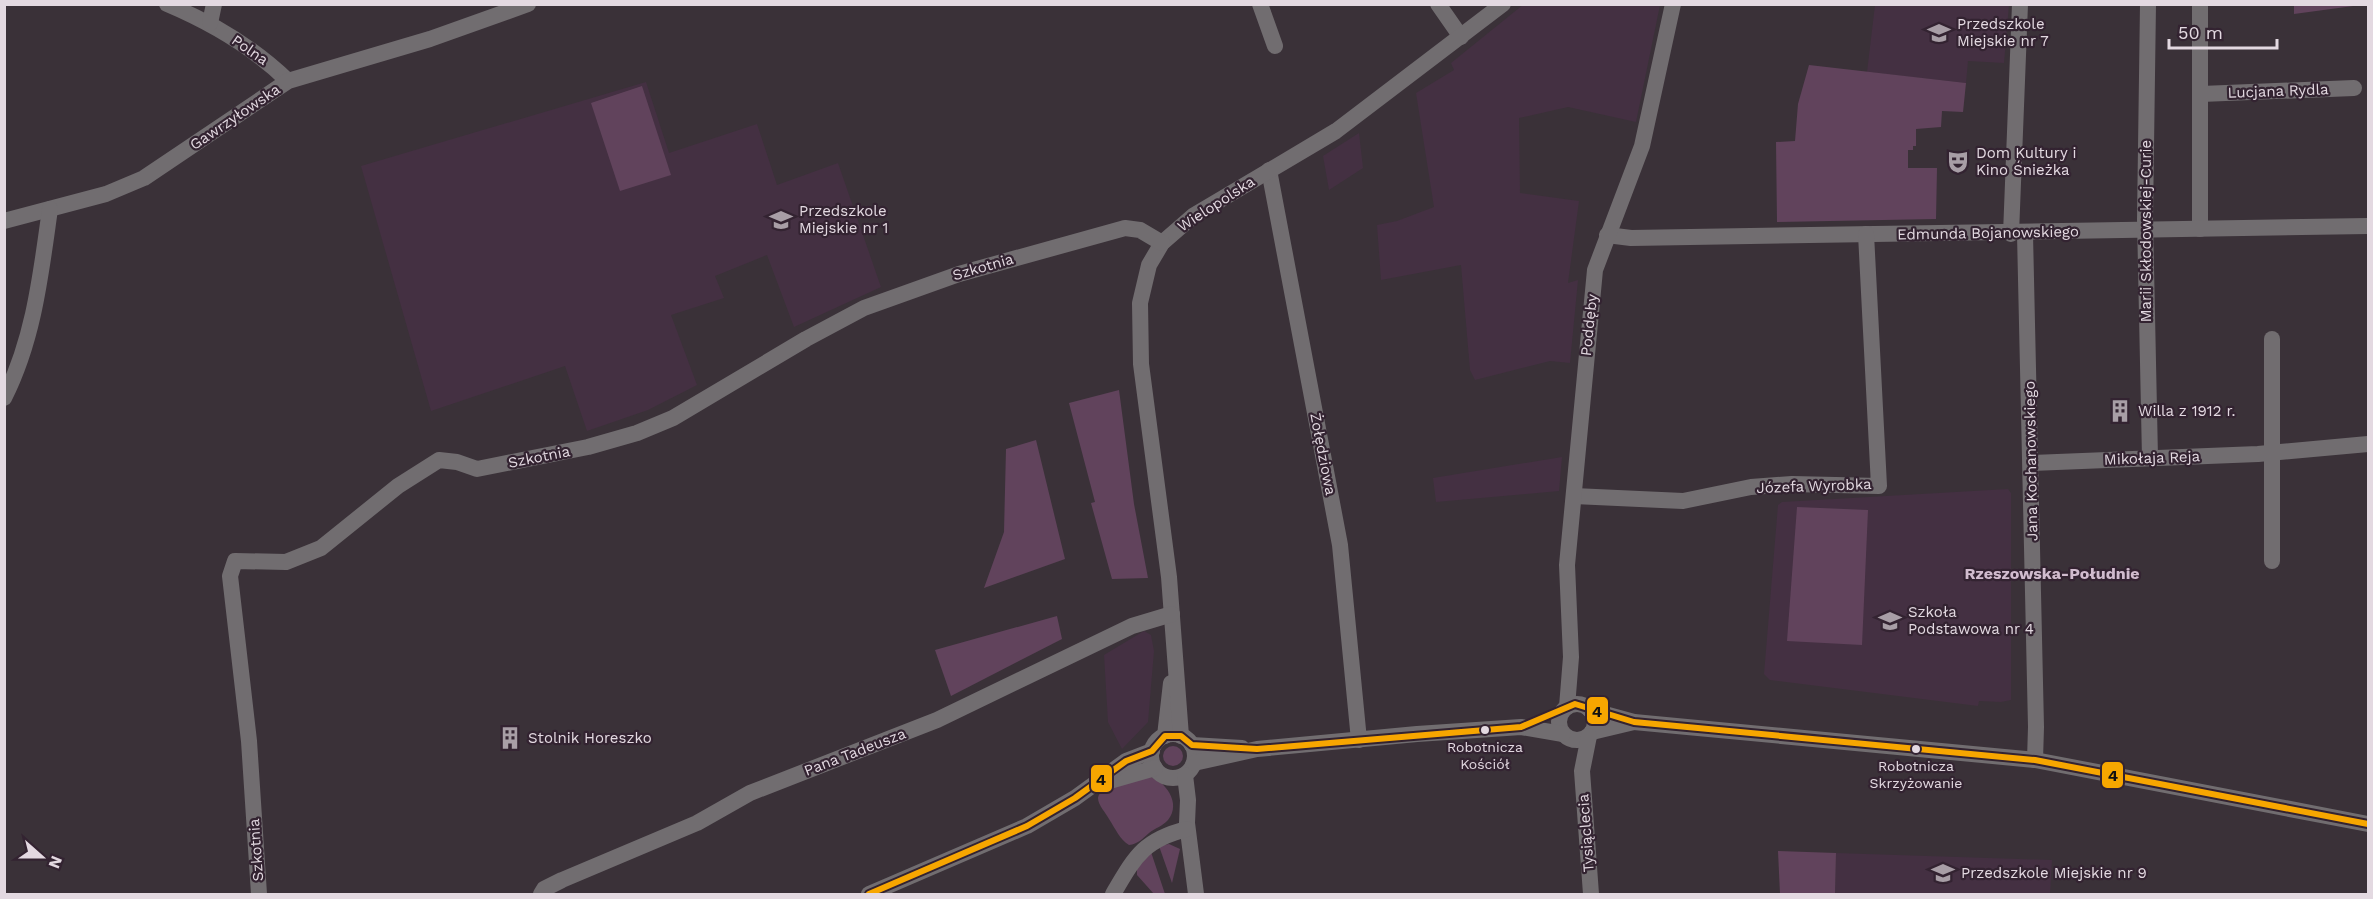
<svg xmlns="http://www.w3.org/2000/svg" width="2373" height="899" viewBox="0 0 2373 899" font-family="'Work Sans',sans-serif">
	<rect width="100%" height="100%" fill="#3a3138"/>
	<!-- built -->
	<g fill="#443042">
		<path d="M1524,4L1660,5L1636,122L1568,107L1519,118L1520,193L1579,201L1568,283L1578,280L1570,363L1550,361L1475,380L1470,370L1461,265L1381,280L1377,225L1397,221L1434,207L1416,93L1454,70L1451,63Z"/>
		<path d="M1875,5H2009L2004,63L1968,61L1966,83L1867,72Z"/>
		<path d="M646,82L669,153L757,124L777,185L838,163L881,287L794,327L767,255L715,276L724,298L671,315L697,385L648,410L587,431L565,366L431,411L361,166Z"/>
		<path d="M1359,133L1363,168L1329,190L1323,156Z"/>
		<path d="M1562,457L1559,491L1436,502L1433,478Z"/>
		<path d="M2008,489L2011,493V700L2001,702L1979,701L1978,706L1770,680L1764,674L1778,505L1782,502Z"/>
		<path d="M1144,631L1151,635L1154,651L1148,722L1122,749L1108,722L1104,655Z"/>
		<path d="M1836,853L2052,860L2050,894H1835Z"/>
	</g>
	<!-- green -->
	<g fill="#61435c">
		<path d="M2368,4L2294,14V4Z"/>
		<path d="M1809,65L1966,83L1963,112L1942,111L1941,127L1916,129V146H1913V150H1908V168H1937L1936,219L1777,222L1776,142L1795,141L1798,104Z"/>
		<path d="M642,86L671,175L620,191L591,103Z"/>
		<path d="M1119,390L1134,504L1148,578L1112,579L1091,503L1095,502L1069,403Z"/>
		<path d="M1036,440L1065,559L984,588L1004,532L1006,449Z"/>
		<path d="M1797,507L1868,510L1862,645L1787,641Z"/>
		<path d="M1057,616L1062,639L951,696L935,650Z"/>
		<circle cx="1173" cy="756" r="10"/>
		<path d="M1149,776C1165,781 1182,803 1168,820C1163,826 1155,828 1149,833C1142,839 1138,844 1129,845C1120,840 1115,828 1109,819C1106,813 1098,805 1098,798C1099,785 1138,778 1149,776Z"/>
		<path d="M1169,844L1180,849L1172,883L1159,846Z"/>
		<path d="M1778,851L1836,853L1835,894H1780Z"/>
		<path d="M1151,852L1165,894H1154L1137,875V869Z"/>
	</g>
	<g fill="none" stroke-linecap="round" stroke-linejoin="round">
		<!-- minor -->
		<g stroke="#716d70" stroke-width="16">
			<path d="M167,4C212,23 253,47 288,81"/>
			<path d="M1260,4L1275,46"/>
			<path d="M1438,4L1461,37"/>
			<path d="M2148,4L2145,219L2150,458"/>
			<path d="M210,23L214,4"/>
			<path d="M2201,94L2354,88"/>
			<path d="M1269,170L1340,545L1359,740"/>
			<path d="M4,221L106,194L144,178L288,81L430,39L528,4"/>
			<path d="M2200,229V4"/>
			<path d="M2011,234L2020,4"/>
			<path d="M2025,234L2036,727L2035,760"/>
			<path d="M1607,235L1631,238L2368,226"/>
			<path d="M4,398C34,339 41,273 50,209"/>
			<path d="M2031,463L2258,454L2368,444"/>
			<path d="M1574,496L1683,501L1751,487L1792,484L1879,486L1866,234"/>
			<path d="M2272,561V339"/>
			<circle cx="1577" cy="722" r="18"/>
			<path d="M1567,707L1571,657L1567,565L1595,270L1642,146L1673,4"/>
			<path d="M1590,710L1634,722L2035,760L2368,824"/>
			<path d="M1592,732L1634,722"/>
			<circle cx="1173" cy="756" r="22"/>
			<path d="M1165,736L1171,683"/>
			<path d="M1181,736L1169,577L1141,364L1140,303L1149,265L1162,243L1193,216L1336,131L1503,4"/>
			<path d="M1589,736L1582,771L1591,894"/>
			<path d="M1192,745L1242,748"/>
			<path d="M1194,763L1257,749L1417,734L1521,727L1563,734"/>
			<path d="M1185,775L1188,800L1187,823L1196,894"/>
			<path d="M1106,782L1155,768"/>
			<path d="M259,894L249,741L230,576L235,561L286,562L321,548L398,486L439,460L457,462L477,469L588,447L637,433L673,418L806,339L864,308L959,274L1125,228L1140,230L1162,243"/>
			<path d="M541,894L544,889L562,880L697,823L750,793L937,720L1132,626L1172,614"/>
			<path d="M869,894L1027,826L1075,798L1126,761L1152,751"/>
			<path d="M1113,894C1135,857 1143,840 1187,829"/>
		</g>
		<!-- bus-1 casing -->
		<g stroke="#332331" stroke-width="10">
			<path id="bus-1" d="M869,894L1027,826L1075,798L1126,761L1152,751L1165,736H1181L1192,745L1257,749L1521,727L1575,704L1634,722L2035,760L2368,824"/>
		</g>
		<!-- bus-1 -->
		<use href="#bus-1" stroke="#f7a600" stroke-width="6"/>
	</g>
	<!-- icons -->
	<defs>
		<g id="school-bare" transform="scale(1.8)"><path d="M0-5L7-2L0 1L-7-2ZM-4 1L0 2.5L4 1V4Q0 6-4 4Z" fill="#a89ea6" stroke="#332331" stroke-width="2.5" paint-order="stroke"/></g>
		<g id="theatre-bare" transform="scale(1.8)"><path d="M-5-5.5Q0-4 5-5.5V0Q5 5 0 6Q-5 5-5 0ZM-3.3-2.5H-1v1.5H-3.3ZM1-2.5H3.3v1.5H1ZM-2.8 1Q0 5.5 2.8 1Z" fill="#a89ea6" stroke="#332331" stroke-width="2.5" paint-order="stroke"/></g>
		<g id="building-bare" transform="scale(1.8)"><path d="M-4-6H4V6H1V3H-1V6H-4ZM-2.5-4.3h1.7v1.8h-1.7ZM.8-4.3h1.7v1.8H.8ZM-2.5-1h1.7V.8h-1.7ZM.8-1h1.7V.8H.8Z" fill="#a89ea6" stroke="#332331" stroke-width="2.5" paint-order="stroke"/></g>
	</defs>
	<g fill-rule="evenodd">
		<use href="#school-bare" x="1939" y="33"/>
		<use href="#theatre-bare" x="1958" y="162"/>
		<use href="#school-bare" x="781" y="220"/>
		<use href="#building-bare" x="2120" y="411"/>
		<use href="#school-bare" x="1890" y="621"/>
		<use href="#building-bare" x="510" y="738"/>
		<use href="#school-bare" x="1943" y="873"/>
	</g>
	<!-- markers -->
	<g fill="#e3d9e1" stroke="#332331" stroke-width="2">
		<circle cx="1485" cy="730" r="5"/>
		<circle cx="1916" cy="749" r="5"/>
	</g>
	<g text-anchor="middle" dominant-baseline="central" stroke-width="4.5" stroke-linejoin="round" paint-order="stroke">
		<!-- bus labels -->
		<g font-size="14" fill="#e3d9e1" stroke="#332331">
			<text x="1485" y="747">Robotnicza<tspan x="1485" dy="17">Kościół</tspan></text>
			<text x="1916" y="766">Robotnicza<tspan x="1916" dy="17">Skrzyżowanie</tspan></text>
		</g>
		<!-- poi labels -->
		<g font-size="15" fill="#e3d9e1" stroke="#332331" text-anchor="start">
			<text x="1957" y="24">Przedszkole<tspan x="1957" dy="17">Miejskie nr 7</tspan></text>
			<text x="1976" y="153">Dom Kultury i<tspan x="1976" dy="17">Kino Śnieżka</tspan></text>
			<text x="799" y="211">Przedszkole<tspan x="799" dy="17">Miejskie nr 1</tspan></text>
			<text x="2138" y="411">Willa z 1912 r.</text>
			<text x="1908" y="612">Szkoła<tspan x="1908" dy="17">Podstawowa nr 4</tspan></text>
			<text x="528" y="738">Stolnik Horeszko</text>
			<text x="1961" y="873">Przedszkole Miejskie nr 9</text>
		</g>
		<!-- street labels -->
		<g font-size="15" fill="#e3d9e1" stroke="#332331">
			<text transform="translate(250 50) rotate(35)">Polna</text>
			<text transform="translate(2278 91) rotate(-2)">Lucjana Rydla</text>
			<text transform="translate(235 117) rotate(-34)">Gawrzyłowska</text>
			<text transform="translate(1216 204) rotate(-33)">Wielopolska</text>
			<text transform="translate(2146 231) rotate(-90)">Marii Skłodowskiej-Curie</text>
			<text transform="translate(1988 233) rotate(-1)">Edmunda Bojanowskiego</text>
			<text transform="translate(983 267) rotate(-16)">Szkotnia</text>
			<text transform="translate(1589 325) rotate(-84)">Poddęby</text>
			<text transform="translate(1323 454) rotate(79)">Żołędziowa</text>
			<text transform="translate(539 457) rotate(-11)">Szkotnia</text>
			<text transform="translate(2152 458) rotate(-2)">Mikołaja Reja</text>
			<text transform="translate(2031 461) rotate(-91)">Jana Kochanowskiego</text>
			<text transform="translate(1814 486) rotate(-2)">Józefa Wyrobka</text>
			<text transform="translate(855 752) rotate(-21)">Pana Tadeusza</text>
			<text transform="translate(1586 833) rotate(-94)">Tysiąclecia</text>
			<text transform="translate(256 850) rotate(-94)">Szkotnia</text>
		</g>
		<!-- neighbourhood labels -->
		<g font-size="16" font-weight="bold" fill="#d1bcce" stroke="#332331">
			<text x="2052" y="573">Rzeszowska-Południe</text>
		</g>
	</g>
	<g stroke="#332331" stroke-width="2">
		<rect x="1586" y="696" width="23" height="29" rx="6" fill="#f7a600"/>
		<rect x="2101" y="761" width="23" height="28" rx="6" fill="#f7a600"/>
		<rect x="1090" y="764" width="23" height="29" rx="6" fill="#f7a600"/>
	</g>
	<g font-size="16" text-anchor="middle" font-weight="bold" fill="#111">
		<text x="1597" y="717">4</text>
		<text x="2113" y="781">4</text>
		<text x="1101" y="785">4</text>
	</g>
	<!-- border -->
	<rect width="2373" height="899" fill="none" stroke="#e3d9e1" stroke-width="12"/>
	<!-- north arrow -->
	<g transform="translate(42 857) rotate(111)" stroke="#332331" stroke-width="4.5" paint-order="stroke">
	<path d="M0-4.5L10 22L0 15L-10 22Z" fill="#e3d9e1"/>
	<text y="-9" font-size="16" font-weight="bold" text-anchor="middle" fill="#e3d9e1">N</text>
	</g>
	<!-- scale -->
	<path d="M2169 39v9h108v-9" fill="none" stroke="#e3d9e1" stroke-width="3"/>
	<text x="2178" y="39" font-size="18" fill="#e3d9e1" stroke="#332331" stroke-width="4.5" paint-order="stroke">50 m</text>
</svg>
